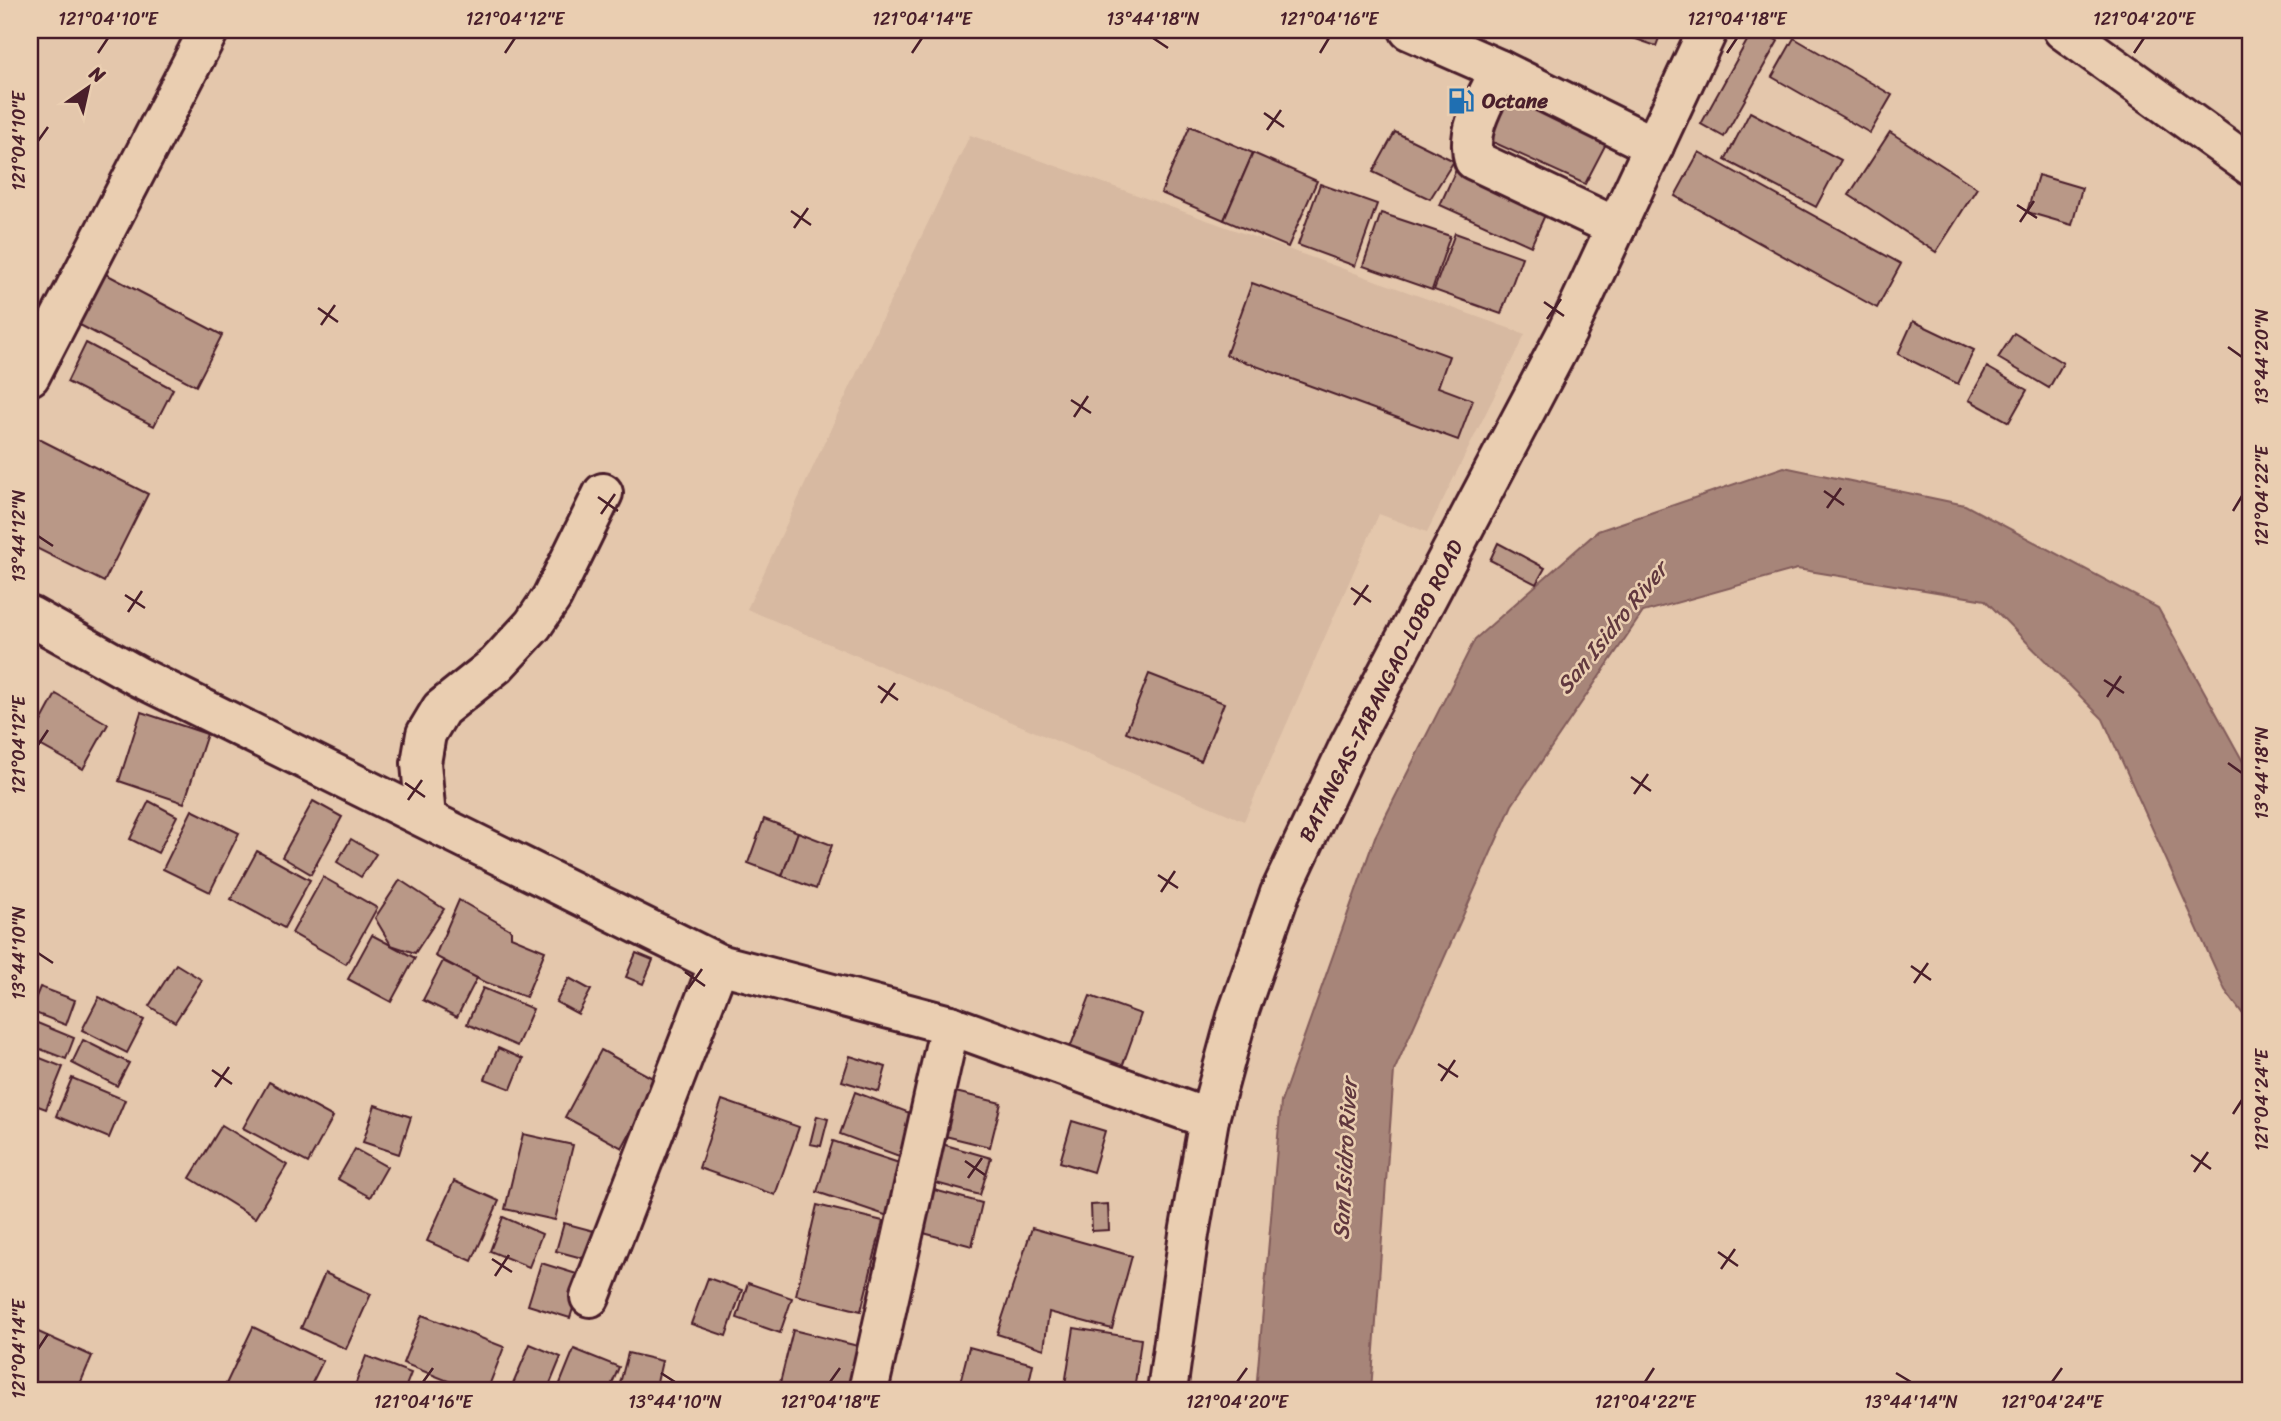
<svg xmlns="http://www.w3.org/2000/svg" width="2281" height="1421" viewBox="0 0 2281 1421" font-family="Sriracha,sans-serif">
	<rect width="100%" height="100%" fill="#e4c7ac"/>
	<filter id="ink" filterUnits="userSpaceOnUse"><feTurbulence type="fractalNoise" baseFrequency=".0143" numOctaves="2"/><feDisplacementMap in="SourceGraphic" scale="14" xChannelSelector="R" yChannelSelector="G"/><feConvolveMatrix kernelMatrix="1 2 1 2 8 2 1 2 1" color-interpolation-filters="sRGB"/></filter>
	<g filter="url(#ink)">
		<!-- built -->
		<path fill="#d7b9a1" d="M970,135L1525,334L1427,532L1379,514L1244,821L747,609L878,327Z"/>
		<!-- water -->
		<path fill="#a78579" stroke="#825c5a" stroke-width="2" d="M1784,467L1965,505L2158,608L2251,776V1025L2225,990L2103,719L1985,600L1797,569L1643,612L1512,805L1394,1071L1371,1391H1256L1281,1102L1375,837L1475,639L1598,531Z"/>
		<!-- building -->
		<g fill="#b99887" stroke="#4a1f2b" stroke-width="2">
			<path d="M1610,30H1662L1656,46Z"/>
			<path d="M1753,30H1759L1778,41L1724,137L1701,124Z"/>
			<path d="M1794,38L1892,95L1870,133L1772,77Z"/>
			<path d="M1509,86L1609,138L1585,184L1482,137Z"/>
			<path d="M1750,112L1841,160L1816,207L1725,160Z"/>
			<path d="M1190,126L1253,153L1224,220L1161,193Z"/>
			<path d="M1395,132L1454,161L1430,199L1373,172Z"/>
			<path d="M1890,132L1977,188L1936,252L1849,195Z"/>
			<path d="M1699,152L1901,264L1877,308L1675,196Z"/>
			<path d="M1253,153L1317,181L1288,247L1224,220Z"/>
			<path d="M1459,163L1550,204L1531,246L1440,205Z"/>
			<path d="M2038,175L2082,188L2072,225L2027,212Z"/>
			<path d="M1320,184L1377,204L1355,266L1298,245Z"/>
			<path d="M1381,213L1450,236L1432,290L1363,266Z"/>
			<path d="M1455,233L1522,257L1501,314L1434,290Z"/>
			<path d="M104,273L222,335L196,386L78,324Z"/>
			<path d="M1252,283L1449,356L1438,387L1473,400L1458,440L1226,355Z"/>
			<path d="M1913,321L1974,350L1958,384L1898,354Z"/>
			<path d="M2014,333L2063,363L2049,388L1998,358Z"/>
			<path d="M86,343L173,389L154,426L67,382Z"/>
			<path d="M1987,367L2027,390L2009,422L1969,400Z"/>
			<path d="M35,437L148,494L104,582L30,545V448Z"/>
			<path d="M1498,543L1545,568L1536,584L1490,560Z"/>
			<path d="M1149,674L1224,703L1201,761L1126,732Z"/>
			<path d="M56,694L108,724L83,769L31,740Z"/>
			<path d="M141,712L207,734L184,803L119,781Z"/>
			<path d="M149,801L177,816L158,853L130,839Z"/>
			<path d="M313,801L342,817L311,874L282,857Z"/>
			<path d="M192,810L239,833L210,892L163,869Z"/>
			<path d="M764,819L798,832L782,876L748,863Z"/>
			<path d="M798,832L832,845L816,889L782,876Z"/>
			<path d="M351,839L376,854L361,877L337,862Z"/>
			<path d="M257,851L310,880L284,928L231,899Z"/>
			<path d="M323,877L377,908L346,964L292,933Z"/>
			<path d="M400,880L444,909L415,953L391,945L375,918Z"/>
			<path d="M459,900L511,930V937L545,951L526,997L482,981L435,956Z"/>
			<path d="M372,935L415,958L391,1002L348,979Z"/>
			<path d="M636,953L653,960L643,984L626,977Z"/>
			<path d="M443,961L477,978L457,1017L423,1000Z"/>
			<path d="M176,964L202,980L175,1022L149,1006Z"/>
			<path d="M569,978L591,990L578,1014L556,1002Z"/>
			<path d="M40,987L75,1000L66,1025L30,1011Z"/>
			<path d="M483,988L533,1009L517,1046L467,1024Z"/>
			<path d="M1090,996L1141,1014L1122,1067L1070,1048Z"/>
			<path d="M99,997L144,1020L127,1053L82,1030Z"/>
			<path d="M30,1020L74,1038L66,1059L30,1045Z"/>
			<path d="M83,1040L129,1063L117,1086L72,1063Z"/>
			<path d="M498,1048L523,1059L511,1089L485,1079Z"/>
			<path d="M601,1050L658,1081L622,1148L565,1117Z"/>
			<path d="M30,1054L63,1067L46,1109L30,1103Z"/>
			<path d="M850,1056L886,1067L879,1092L842,1081Z"/>
			<path d="M72,1078L125,1100L109,1138L56,1116Z"/>
			<path d="M269,1082L333,1117L308,1163L243,1128Z"/>
			<path d="M943,1089L1001,1103L990,1147L933,1133Z"/>
			<path d="M855,1092L915,1115L899,1156L840,1134Z"/>
			<path d="M722,1100L799,1127L775,1195L699,1168Z"/>
			<path d="M375,1105L411,1117L399,1154L363,1142Z"/>
			<path d="M817,1116L828,1119L821,1146L810,1144Z"/>
			<path d="M1072,1121L1105,1131L1093,1172L1060,1162Z"/>
			<path d="M222,1125L287,1165L255,1218L190,1178Z"/>
			<path d="M523,1134L573,1145L555,1220L505,1209Z"/>
			<path d="M833,1141L905,1165L888,1216L817,1192Z"/>
			<path d="M935,1142L991,1158L980,1195L925,1180Z"/>
			<path d="M355,1149L387,1167L370,1197L338,1179Z"/>
			<path d="M454,1181L499,1201L472,1261L427,1241Z"/>
			<path d="M927,1188L982,1203L972,1246L916,1231Z"/>
			<path d="M1108,1204L1109,1230L1092,1231L1091,1205Z"/>
			<path d="M817,1205L883,1221L861,1311L796,1295Z"/>
			<path d="M503,1217L542,1234L529,1267L490,1251Z"/>
			<path d="M564,1223L605,1234L597,1262L556,1251Z"/>
			<path d="M1032,1228L1132,1256L1112,1329L1049,1312L1044,1349L997,1334Z"/>
			<path d="M541,1263L583,1276L570,1318L528,1305Z"/>
			<path d="M325,1273L371,1294L346,1349L301,1328Z"/>
			<path d="M708,1278L742,1290L726,1336L691,1324Z"/>
			<path d="M748,1283L792,1298L780,1333L737,1318Z"/>
			<path d="M422,1315L504,1347L487,1391H473L403,1363Z"/>
			<path d="M253,1327L323,1361L308,1391H241L226,1384Z"/>
			<path d="M1074,1328L1141,1339L1134,1391H1064Z"/>
			<path d="M793,1330L862,1347L852,1391H778Z"/>
			<path d="M36,1331L92,1356L77,1391H55L30,1380V1345Z"/>
			<path d="M530,1344L561,1357L547,1391H510Z"/>
			<path d="M969,1347L1033,1364L1027,1391H958Z"/>
			<path d="M574,1349L619,1367L609,1391H557Z"/>
			<path d="M628,1353L662,1361L655,1391H618Z"/>
			<path d="M366,1356L411,1373L404,1391H353Z"/>
		</g>
		<g fill="none" stroke-linecap="round" stroke-linejoin="round">
			<!-- minor casing -->
			<g stroke="#4a1f2b" stroke-width="44">
				<g id="minor">
					<path d="M1409,30L1500,70L1654,146"/>
					<path d="M1500,70C1487,98 1465,129 1474,160L1616,227"/>
					<path d="M30,376L209,30"/>
					<path d="M30,616L139,677L719,964L950,1025L1209,1119"/>
					<path d="M426,818L421,763L426,734L441,709L496,665L533,625L552,597L603,493"/>
					<path d="M590,1297L719,964"/>
					<path d="M868,1391L950,1025"/>
				</g>
			</g>
			<!-- major casing -->
			<g stroke="#4a1f2b" stroke-width="44">
				<g id="major">
					<path d="M2063,30L2251,166"/>
					<path d="M1167,1391L1189,1234L1209,1119L1238,1013L1280,893L1349,746L1567,332L1708,30"/>
				</g>
			</g>
			<!-- minor -->
			<use href="#minor" stroke="#eaceb1" stroke-width="38"/>
			<!-- major -->
			<use href="#major" stroke="#eaceb1" stroke-width="38"/>
		</g>
	</g>
	<!-- ticks -->
	<path fill="none" stroke="#4a1f2b" stroke-width="2.5" d="M1153,38L1168,48M98,53L108,38M505,53L515,38M912,53L922,38M1320,53L1329,38M1727,53L1737,38M2134,53L2144,38M1264,113L1284,127M1267,130L1281,110M38,141L48,127M2017,205L2037,218M791,211L811,225M2020,222L2034,201M794,228L808,208M1544,302L1564,316M318,308L338,322M1547,319L1561,299M321,325L335,305M2228,347L2242,357M1071,400L1091,413M1074,417L1088,396M1824,491L1844,505M598,497L618,511M1827,508L1841,488M2233,511L2242,496M601,514L615,494M38,536L53,546M1351,588L1371,602M125,595L145,608M1354,605L1368,585M128,612L142,591M2104,680L2124,693M878,686L898,700M2107,697L2121,676M881,703L895,683M38,745L48,730M2228,763L2242,773M1631,777L1651,791M405,783L425,797M1634,794L1648,774M408,800L422,780M1158,875L1178,888M1161,892L1175,871M38,953L53,963M1911,966L1931,980M685,972L705,986M1914,983L1928,963M688,989L702,969M1438,1064L1458,1077M212,1070L232,1084M1441,1081L1455,1060M215,1087L229,1067M2233,1114L2242,1100M2191,1155L2211,1169M965,1161L985,1175M2194,1172L2208,1152M968,1178L982,1158M1718,1252L1738,1266M492,1259L512,1272M1721,1269L1735,1249M495,1276L509,1255M38,1349L48,1334M661,1373L675,1382M1896,1373L1911,1382M423,1382L433,1368M830,1382L840,1368M1237,1382L1247,1368M1645,1382L1654,1368M2052,1382L2062,1368"/>
	<!-- icons -->
	<defs>
		<g id="fuel-bare" transform="scale(2.1)"><path d="M-5.5-6h7V0h2V4h1.3V-2.5L3-4.5l.8-.8L6-3V5H2.5V1h-1V6h-7ZM-4.2-4.7v3.2H.2V-4.7Z" fill="#1f6fb2" stroke="#eaceb1" stroke-width="2.5" paint-order="stroke"/></g>
	</defs>
	<g fill-rule="evenodd">
		<use href="#fuel-bare" x="1461" y="101"/>
	</g>
	<g text-anchor="middle" dominant-baseline="central" stroke-width="5" stroke-linejoin="round" paint-order="stroke">
		<!-- poi labels -->
		<g font-size="21" font-weight="bold" fill="#4a1f2b" stroke="#eaceb1" text-anchor="start">
			<text x="1482" y="101">Octane</text>
		</g>
		<!-- street labels -->
		<g font-size="21" fill="#4a1f2b" stroke="#eaceb1">
			<text transform="translate(1381 691) rotate(-63)">BATANGAS-TABANGAO-LOBO ROAD</text>
		</g>
		<!-- water labels -->
		<g font-size="23" font-style="italic" fill="#61383e" stroke="#eaceb1">
			<text transform="translate(1612 628) rotate(-51)">San Isidro River</text>
			<text transform="translate(1345 1159) rotate(-87)">San Isidro River</text>
		</g>
	</g>
	<!-- margin -->
	<rect width="2281" height="1421" fill="none" stroke="#eaceb1" stroke-width="77"/>
	<!-- north arrow -->
	<g transform="translate(88 88) rotate(34)" stroke="#eaceb1" stroke-width="5" paint-order="stroke">
	<path d="M0-5L12 26L0 18L-12 26Z" fill="#4a1f2b"/>
	<text y="-10" font-size="19" font-weight="bold" text-anchor="middle" fill="#4a1f2b">N</text>
	</g>
	<rect x="38" y="38" width="2204" height="1344" fill="none" stroke="#4a1f2b" stroke-width="2.5"/>
	<g font-size="18" text-anchor="middle" fill="#4a1f2b">
		<text x="108" y="25">121°04'10"E</text>
		<text x="515" y="25">121°04'12"E</text>
		<text x="922" y="25">121°04'14"E</text>
		<text x="1153" y="25">13°44'18"N</text>
		<text x="1329" y="25">121°04'16"E</text>
		<text x="1737" y="25">121°04'18"E</text>
		<text x="2144" y="25">121°04'20"E</text>
		<text transform="translate(19 141) rotate(-90)" y="6">121°04'10"E</text>
		<text transform="translate(2262 357) rotate(-90)" y="6">13°44'20"N</text>
		<text transform="translate(2262 496) rotate(-90)" y="6">121°04'22"E</text>
		<text transform="translate(19 536) rotate(-90)" y="6">13°44'12"N</text>
		<text transform="translate(19 745) rotate(-90)" y="6">121°04'12"E</text>
		<text transform="translate(2262 773) rotate(-90)" y="6">13°44'18"N</text>
		<text transform="translate(19 953) rotate(-90)" y="6">13°44'10"N</text>
		<text transform="translate(2262 1100) rotate(-90)" y="6">121°04'24"E</text>
		<text transform="translate(19 1349) rotate(-90)" y="6">121°04'14"E</text>
		<text x="423" y="1408">121°04'16"E</text>
		<text x="675" y="1408">13°44'10"N</text>
		<text x="830" y="1408">121°04'18"E</text>
		<text x="1237" y="1408">121°04'20"E</text>
		<text x="1645" y="1408">121°04'22"E</text>
		<text x="1911" y="1408">13°44'14"N</text>
		<text x="2052" y="1408">121°04'24"E</text>
	</g>
</svg>
